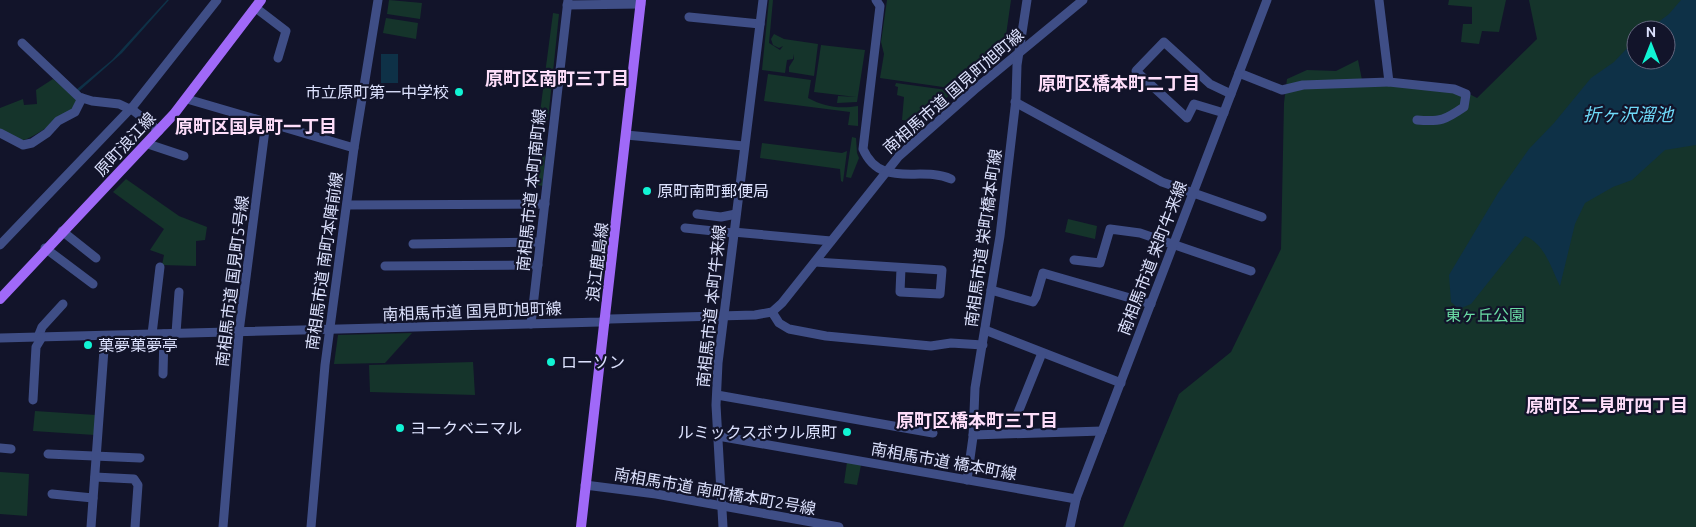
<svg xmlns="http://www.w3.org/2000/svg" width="1696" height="527" viewBox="0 0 1696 527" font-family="Ubuntu,'Noto Sans JP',sans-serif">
	<rect width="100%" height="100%" fill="#12142a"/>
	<!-- green -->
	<g fill="#15342b" fill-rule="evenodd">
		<path d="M389,0L422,3L420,19L387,14Z"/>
		<path d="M769,0H773L769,43L780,50L783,46L779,48L773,45L771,39L774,34L784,39L818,44L814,76L789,72V67L794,59L793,54V59L787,60L785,73L762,70Z"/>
		<path d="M887,0H1011L1005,42L950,88L880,78L884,54L881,42Z"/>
		<path d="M1449,0H1506L1499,32L1482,31L1479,44L1461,42L1463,24H1472V7L1448,5Z"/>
		<path d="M1529,0H1696V527H1123L1179,394L1231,352L1281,249L1284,103L1287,79L1307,70L1336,71L1358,60L1362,80L1452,85L1477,98L1537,39ZM1636,30H1666V60H1636Z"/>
		<path d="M553,13L559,14L548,120H539Z"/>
		<path d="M386,18L418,23L416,39L383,33Z"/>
		<path d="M821,45L865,50L857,102L837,103L838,96L856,97L814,92Z"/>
		<path d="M768,74L811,80L808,98C825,107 839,109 858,106V126L848,125L850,112L764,101Z"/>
		<path d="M53,79L80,101C74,109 31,141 22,140C15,140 6,134 0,132V108L23,99L24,105L37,104L36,90Z"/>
		<path d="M896,83L954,91L913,128V121L902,120L904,97L897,95L898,87L895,86Z"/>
		<path d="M852,137L856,138L857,153L859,158L851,178L846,177Z"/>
		<path d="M762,143L842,153L847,151L843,182L841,181L840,169L760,158Z"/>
		<path d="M545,155L543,186L533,184L529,177L536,162Z"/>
		<path d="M126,179L179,216L207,227L205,240L196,241V266L162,265L164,255L150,250L164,229L113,192Z"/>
		<path d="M1068,219L1097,226L1095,239L1065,232Z"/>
		<path d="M412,333L385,363L334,364L338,335Z"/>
		<path d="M473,362L475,395L370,392L369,365Z"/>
		<path d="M35,411L96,415L95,435L33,431Z"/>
		<path d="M847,462L861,465L857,485L844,483Z"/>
		<path d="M0,472L29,474L27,516L0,514Z"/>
	</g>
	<!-- water -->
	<g fill="#0e3147">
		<path d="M167,0H169L122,53L78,92L76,90L112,60Z"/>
		<path d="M1681,0H1696V145L1665,150L1632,180L1613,187L1585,203L1575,224L1560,286C1551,268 1545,244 1525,236L1471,304L1459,309L1451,302L1449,275L1498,193L1529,149L1554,123L1591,78L1614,62L1636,39V60H1666V30H1648L1669,14Z"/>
		<rect x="381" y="54" width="17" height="29"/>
	</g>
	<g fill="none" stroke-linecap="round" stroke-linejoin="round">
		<!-- minor -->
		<g stroke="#3f4e86" stroke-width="9">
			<path d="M876,0L880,6L863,149C881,190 920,165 951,179"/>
			<path d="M567,5L641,4"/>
			<path d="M256,8L286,31L278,58"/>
			<path d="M689,17L760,24"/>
			<path d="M22,43L79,97L92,101L119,104L134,111L159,131"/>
			<path d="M1239,73L1282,90L1303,85L1389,82L1379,0"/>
			<path d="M1389,82L1454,89L1466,94L1464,107C1445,120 1441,122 1417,120"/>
			<path d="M187,99L266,122L239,332L223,527"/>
			<path d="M1015,102L1162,182L1262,217"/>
			<path d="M1224,113L1194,104L1187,118L1136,71L1164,42L1210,84L1231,94"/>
			<path d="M266,122L354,148"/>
			<path d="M0,133L23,145L32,143L47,133L58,121L75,112L82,98"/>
			<path d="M626,135L744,146"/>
			<path d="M148,144L184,156"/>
			<path d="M347,205L545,204"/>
			<path d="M697,214L721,217L736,214"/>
			<path d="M685,228L733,233"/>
			<path d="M62,231L96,258"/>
			<path d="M733,232L831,241"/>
			<path d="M413,244L540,242"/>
			<path d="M0,245L134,105L217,0"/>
			<path d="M45,248L93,284"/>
			<path d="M1074,260L1100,263L1110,229L1140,233L1251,271"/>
			<path d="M815,262L942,270L940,294L900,292L901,268"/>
			<path d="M385,266L538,265"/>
			<path d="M991,290L1033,302L1036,297L1043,273L1151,304"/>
			<path d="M772,312L779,323L789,329L826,336L931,346L951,343L983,345"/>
			<path d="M531,324L568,0"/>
			<path d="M985,330L1121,383"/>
			<path d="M176,333L179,292"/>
			<path d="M152,334L160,267"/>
			<path d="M38,337L42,327L63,304"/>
			<path d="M0,338L600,322L610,319L755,315L772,312L782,303L899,156L974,90L1083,0"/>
			<path d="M163,374L164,334"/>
			<path d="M717,395L933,433"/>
			<path d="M33,400L36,347L42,337"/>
			<path d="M1012,433L1013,425L1042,353"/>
			<path d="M973,435L1102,431"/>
			<path d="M718,436L1076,499"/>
			<path d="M0,448L11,449"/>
			<path d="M48,454L140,458"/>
			<path d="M95,477L134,479L138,485L135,527"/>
			<path d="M967,480L973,437L975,388L1000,236L1016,99L1017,65L1027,0"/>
			<path d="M585,485L656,494L839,527"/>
			<path d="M52,494L93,498"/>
			<path d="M91,527L105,336"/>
			<path d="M311,527L325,365L354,148L378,0"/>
			<path d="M723,527L716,405L718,363L763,0"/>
			<path d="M1070,527L1076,499L1267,0"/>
		</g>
		<!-- major -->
		<g stroke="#a069f8" stroke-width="10">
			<path d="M0,299L174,114L261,0"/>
			<path d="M581,527L641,0"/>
		</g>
	</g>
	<!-- markers -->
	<g fill="#11f4d4" stroke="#12142a" stroke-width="2">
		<circle cx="459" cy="92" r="5"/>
		<circle cx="647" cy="191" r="5"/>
		<circle cx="88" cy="345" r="5"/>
		<circle cx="551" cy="362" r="5"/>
		<circle cx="400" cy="428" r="5"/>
		<circle cx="847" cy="432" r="5"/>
	</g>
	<g text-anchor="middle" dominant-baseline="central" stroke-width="4.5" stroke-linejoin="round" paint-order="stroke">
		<!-- street labels -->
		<g font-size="16" fill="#dce1fd" stroke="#12142a">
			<text transform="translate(953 91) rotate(-41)">南相馬市道 国見町旭町線</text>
			<text transform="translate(125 144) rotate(-47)">原町浪江線</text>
			<text transform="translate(531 190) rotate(-84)">南相馬市道 本町南町線</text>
			<text transform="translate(983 238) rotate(-82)">南相馬市道 栄町橋本町線</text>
			<text transform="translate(1152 258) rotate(-69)">南相馬市道 栄町牛来線</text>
			<text transform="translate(324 261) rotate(-82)">南相馬市道 南町本陣前線</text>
			<text transform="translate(597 262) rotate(-83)">浪江鹿島線</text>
			<text transform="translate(232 281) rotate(-83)">南相馬市道 国見町5号線</text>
			<text transform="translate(711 306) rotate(-84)">南相馬市道 本町牛来線</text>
			<text transform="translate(472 311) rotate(-2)">南相馬市道 国見町旭町線</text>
			<text transform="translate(944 461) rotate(10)">南相馬市道 橋本町線</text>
			<text transform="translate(715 491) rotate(10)">南相馬市道 南町橋本町2号線</text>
		</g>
		<!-- poi labels -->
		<g font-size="16" fill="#dce1fd" stroke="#12142a" text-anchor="start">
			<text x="449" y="92" text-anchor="end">市立原町第一中学校</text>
			<text x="657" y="191">原町南町郵便局</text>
			<text x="98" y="345">菓夢菓夢亭</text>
			<text x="561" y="362">ローソン</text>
			<text x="410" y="428">ヨークベニマル</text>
			<text x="837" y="432" text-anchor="end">ルミックスボウル原町</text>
		</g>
		<!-- park labels -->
		<g font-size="16" fill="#6adca4" stroke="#12142a">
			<text x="1485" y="315">東ヶ丘公園</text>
		</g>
		<!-- neighbourhood labels -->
		<g font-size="18" font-weight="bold" fill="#fedefa" stroke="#12142a">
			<text x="557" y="78">原町区南町三丁目</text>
			<text x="1119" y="83">原町区橋本町二丁目</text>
			<text x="256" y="126">原町区国見町一丁目</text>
			<text x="1607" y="405">原町区二見町四丁目</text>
			<text x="977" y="420">原町区橋本町三丁目</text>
		</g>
		<!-- water labels -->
		<g font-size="18" font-style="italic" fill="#6fdaf9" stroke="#12142a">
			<text x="1628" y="114">折ヶ沢溜池</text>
		</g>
	</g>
	<!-- north arrow -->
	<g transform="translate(1651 45)"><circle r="24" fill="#12142a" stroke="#63667e"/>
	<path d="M0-4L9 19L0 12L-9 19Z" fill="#11f4d4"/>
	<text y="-8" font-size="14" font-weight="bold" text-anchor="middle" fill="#dce1fd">N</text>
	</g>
</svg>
